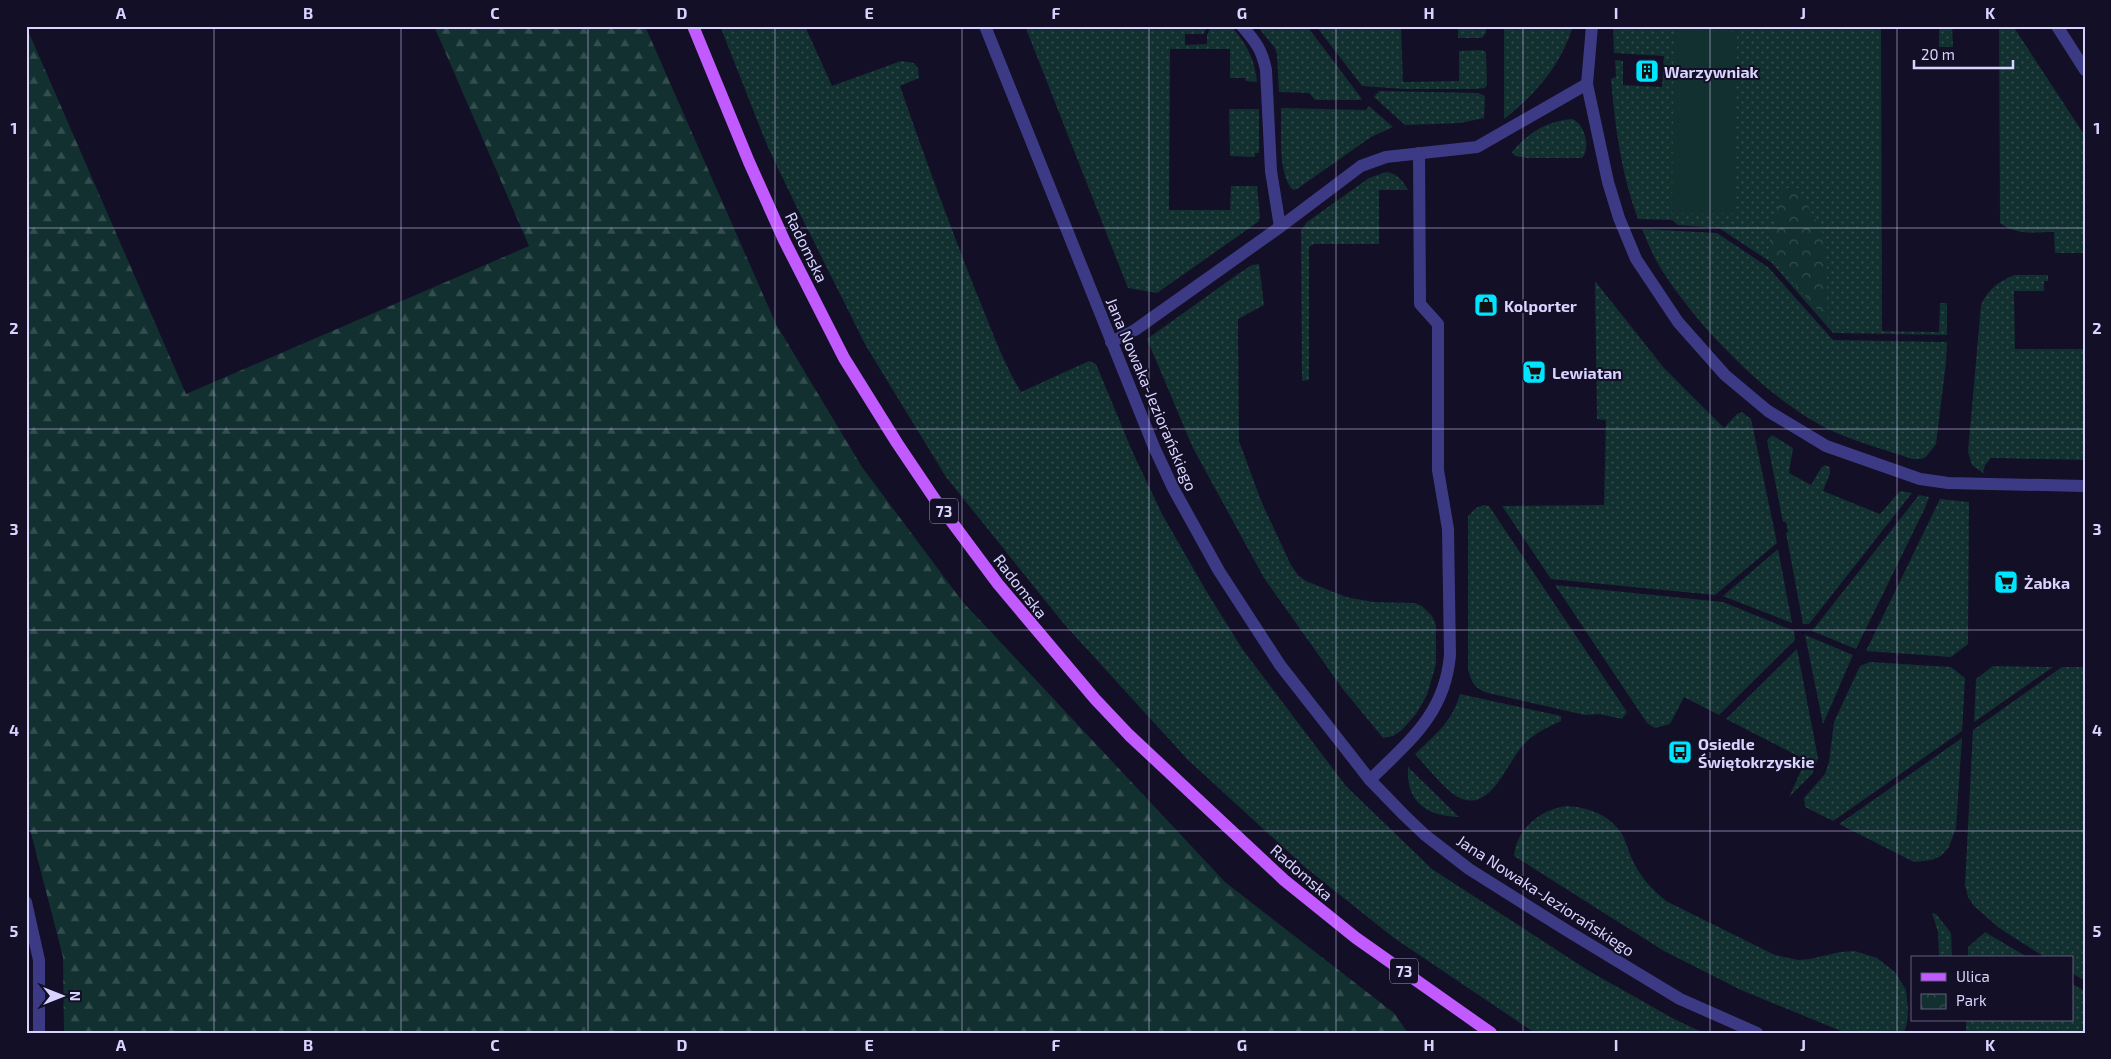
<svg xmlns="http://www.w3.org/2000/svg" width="2111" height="1059" viewBox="0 0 2111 1059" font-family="'Exo 2',sans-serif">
	<defs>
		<pattern id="grass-dots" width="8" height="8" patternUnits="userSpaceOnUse" patternTransform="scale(1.25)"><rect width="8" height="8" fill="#12302f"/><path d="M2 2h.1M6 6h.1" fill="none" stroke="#344d4e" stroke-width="1.8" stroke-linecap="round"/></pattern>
		<pattern id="forest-firs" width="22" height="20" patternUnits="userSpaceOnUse" patternTransform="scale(1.25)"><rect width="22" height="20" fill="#12302f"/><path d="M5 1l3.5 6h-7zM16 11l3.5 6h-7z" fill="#344d4e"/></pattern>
		<pattern id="park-crowns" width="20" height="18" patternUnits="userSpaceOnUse" patternTransform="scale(1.25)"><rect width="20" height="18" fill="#12302f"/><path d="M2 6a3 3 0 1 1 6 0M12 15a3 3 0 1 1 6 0" fill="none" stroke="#344d4e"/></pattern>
	</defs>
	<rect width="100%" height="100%" fill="#130f26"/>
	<!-- grass -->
	<g fill="url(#grass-dots)">
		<path d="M720,26H805L832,86L901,61L914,63L918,68L919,78L900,86C923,153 948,220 974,287C989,322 1001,359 1021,392L1089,361L1096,364L1133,453L1162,514L1205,589L1243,650L1346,786L1432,869L1589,971L1674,1019L1704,1033H1535L1394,938L1306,868L1188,760L1064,624L946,477L866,346L797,208L767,145Z"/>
		<path d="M1025,26H1207L1204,34H1185V45L1207,44V35L1211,26H1231C1246,43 1255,59 1257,82L1246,81L1245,78H1230V49H1170L1169,210H1230L1231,186H1257L1260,217L1258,222L1157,293L1128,288Z"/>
		<path d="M1257,26H1307L1362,99L1360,100H1315L1309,93L1279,92L1277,55L1275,48Z"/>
		<path d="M1316,26H1401L1403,82L1459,81V51L1482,50L1486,52L1487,85L1485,88L1475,89H1404L1362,86Z"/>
		<path d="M1458,26H1486V33L1482,38H1458Z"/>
		<path d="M1504,26H1573C1562,64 1535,95 1504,119Z"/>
		<path d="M1613,26H1952L1953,47H1939V27H1881L1882,331L1939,332L1940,303H1947V335L1833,333L1772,263L1719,228L1678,225L1672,220L1638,219C1621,174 1615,126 1611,79L1616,77L1615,60L1623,61V85L1662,87L1664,56L1614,53Z"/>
		<path d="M1999,26H2013L2085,136V253H2055L2054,232C2032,232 2019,236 2000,223Z"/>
		<path d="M1379,91L1479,93L1485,96L1484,118L1460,123L1405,125L1374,97Z"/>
		<path d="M1369,106L1393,127L1371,137L1297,189L1293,190C1277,174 1282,130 1281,108L1366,110Z"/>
		<path d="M1229,109H1259V153H1255V157L1230,156Z"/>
		<path d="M1572,119C1585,123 1591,149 1582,158H1527L1515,156L1512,152C1529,132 1547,121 1572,119Z"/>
		<path d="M1386,172C1397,173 1403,181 1408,190H1379V244H1314L1309,247V380L1302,381L1301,230L1307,222L1369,178Z"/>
		<path d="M1642,229L1717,233L1768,267L1833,340L1947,342L1946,363L1936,444L1926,457L1921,459H1912C1883,449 1853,441 1826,428C1765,397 1693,322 1658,264C1652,253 1647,241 1642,229Z"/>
		<path d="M1259,264L1264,305L1238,319L1239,441L1262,503L1291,565L1298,575L1306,581L1346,597L1373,602L1415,603L1422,606L1432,616L1436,625V664L1427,695L1416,714L1401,731L1393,736L1383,738L1342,688L1264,578L1193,448L1147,339L1238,274L1252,265Z"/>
		<path d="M2015,275H2048V281H2044V291H2014L2015,349H2085V460L1991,458L1985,465L1983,473L1972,465L1968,452L1981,305C1988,289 1999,281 2015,275Z"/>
		<path d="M1595,281L1664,368L1724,428L1737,414L1742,412L1751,419L1777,543L1715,595L1551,579L1502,506L1604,505L1606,420L1597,419Z"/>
		<path d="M1772,435L1793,448L1789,473L1811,485L1821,468L1825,465L1830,467V473L1823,491L1880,514L1900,491L1912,493L1809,624H1803L1786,533L1788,532L1786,522H1783L1767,440Z"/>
		<path d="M1919,495L1929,497L1925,508L1856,649L1812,631Z"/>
		<path d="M1940,499L1969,502L1968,644L1951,657L1866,651Z"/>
		<path d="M1484,505L1489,506L1627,712L1622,719L1599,714L1585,715L1488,693C1475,689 1472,683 1468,670V516L1476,508Z"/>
		<path d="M1778,549L1792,623L1723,596Z"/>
		<path d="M1555,585L1723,602L1794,631L1795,640L1719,715L1684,697L1670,724L1655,728L1647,723Z"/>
		<path d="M1805,635L1853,655L1823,724Z"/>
		<path d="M1797,649L1818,758L1812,774L1789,797L1806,760L1726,719Z"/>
		<path d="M1870,662L1951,667L1965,678L1962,731L1833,821L1805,807L1804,798L1825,774L1829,762L1834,722L1860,666Z"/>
		<path d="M1993,666L2053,667L1974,722L1976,679Z"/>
		<path d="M2062,667H2085V981L2072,973V958H2046L1999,928L1974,906L1968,897L1965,885L1973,730Z"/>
		<path d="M1460,694L1561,716V721C1548,727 1535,733 1525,743C1507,761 1491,815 1458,797C1446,791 1425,765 1415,754C1435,735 1452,722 1460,694Z"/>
		<path d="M1962,738L1956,828L1949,847L1941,856L1932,860L1914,862L1839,824Z"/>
		<path d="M1408,767L1459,817C1426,816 1406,802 1408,767Z"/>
		<path d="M1566,806C1588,807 1610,815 1622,834C1627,843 1629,854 1634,863C1642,879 1653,890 1666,901L1775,955L1798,960L1810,959L1840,952L1855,951L1877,958L1895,972L1906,990L1908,1009L1907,1023L1904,1033H1846L1741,990L1664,951L1514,856C1517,828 1540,810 1566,806Z"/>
		<path d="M1932,913L1936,914L1951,933L1952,958H1939L1938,932Z"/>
		<path d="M1985,932L2029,958H1968V947Z"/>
		<path d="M2072,984L2085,991V1033H1966V1020H2072Z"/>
	</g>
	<!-- forest -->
	<path fill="url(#forest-firs)" d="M26,26L186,394L529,246L434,26H645L776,324L862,467L962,601L1225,882L1394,1013L1408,1033H64L63,957L26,814Z"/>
	<!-- park -->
	<path fill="url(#park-crowns)" d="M1783,188H1798L1826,239L1828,321L1770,257V238Z"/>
	<!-- pitch -->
	<path fill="#12302f" d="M1674,31L1737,32L1735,213H1672Z"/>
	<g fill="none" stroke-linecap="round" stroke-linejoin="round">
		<!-- minor -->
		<g stroke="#3d3a85" stroke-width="12">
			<path d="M1242,26C1256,42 1262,50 1266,70L1271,171L1280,227"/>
			<path d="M1592,26L1587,84L1608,182L1619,218L1636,259L1678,322L1725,375L1768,411L1826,446L1920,479L1948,483L2085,486"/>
			<path d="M2057,26L2085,70"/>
			<path d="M1111,342L1135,330L1280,227L1361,166L1386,157L1477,147L1587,84"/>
			<path d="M1370,780C1409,741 1445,714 1450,655L1448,529L1438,470V324L1420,304L1419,153"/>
			<path d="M26,902L39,960V1033"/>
		</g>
		<!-- tertiary -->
		<path stroke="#3d3a85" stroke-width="12" d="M985,26L1154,447L1173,488L1219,571L1280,665L1370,780L1404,815L1425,835L1469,869L1566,930L1680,999L1757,1033"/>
		<!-- primary -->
		<path stroke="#c25bff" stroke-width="12" d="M693,26L749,162L784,240L844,358L897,443L934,498L998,584L1095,699L1129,735L1284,880L1356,938L1491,1033"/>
	</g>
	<!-- grid -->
	<path fill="none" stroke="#d9d4ff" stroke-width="1" stroke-opacity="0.55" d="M214,26V1033M401,26V1033M588,26V1033M775,26V1033M962,26V1033M1149,26V1033M1336,26V1033M1523,26V1033M1710,26V1033M1897,26V1033M26,228H2085M26,429H2085M26,630H2085M26,831H2085"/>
	<!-- icons -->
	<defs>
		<g id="building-square" transform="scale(1.25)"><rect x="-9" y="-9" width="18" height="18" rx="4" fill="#00e5ff" stroke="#130f26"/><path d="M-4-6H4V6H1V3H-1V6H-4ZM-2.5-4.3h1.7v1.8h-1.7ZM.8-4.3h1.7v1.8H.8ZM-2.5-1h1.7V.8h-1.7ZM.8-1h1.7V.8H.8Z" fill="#111"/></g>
		<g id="shop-square" transform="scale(1.25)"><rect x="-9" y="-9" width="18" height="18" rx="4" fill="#00e5ff" stroke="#130f26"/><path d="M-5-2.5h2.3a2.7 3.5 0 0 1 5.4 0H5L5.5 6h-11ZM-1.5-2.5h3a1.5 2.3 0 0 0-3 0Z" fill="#111"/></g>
		<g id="supermarket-square" transform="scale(1.25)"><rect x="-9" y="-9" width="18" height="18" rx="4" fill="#00e5ff" stroke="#130f26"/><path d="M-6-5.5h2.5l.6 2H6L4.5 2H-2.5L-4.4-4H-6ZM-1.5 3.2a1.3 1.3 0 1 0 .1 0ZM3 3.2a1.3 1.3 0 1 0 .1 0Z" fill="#111"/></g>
		<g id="bus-square" transform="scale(1.25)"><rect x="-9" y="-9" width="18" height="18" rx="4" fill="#00e5ff" stroke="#130f26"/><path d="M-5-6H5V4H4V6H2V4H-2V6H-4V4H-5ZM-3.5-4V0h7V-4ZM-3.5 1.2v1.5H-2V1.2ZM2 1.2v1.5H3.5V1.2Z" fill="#111"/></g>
	</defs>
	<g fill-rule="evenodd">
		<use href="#building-square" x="1647" y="71"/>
		<use href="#shop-square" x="1486" y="305"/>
		<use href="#supermarket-square" x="1534" y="372"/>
		<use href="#supermarket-square" x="2006" y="582"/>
		<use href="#bus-square" x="1680" y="752"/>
	</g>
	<g text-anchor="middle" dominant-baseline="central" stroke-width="4" stroke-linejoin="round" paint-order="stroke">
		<!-- shield labels -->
		<g fill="#130f26" stroke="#9e99be" stroke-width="1">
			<rect x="930" y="498.5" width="28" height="25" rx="4"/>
			<rect x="1390" y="958.5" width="28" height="25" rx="4"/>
		</g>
		<g font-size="15" font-weight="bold" fill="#d9d4ff">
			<text x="944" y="511">73</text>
			<text x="1404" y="971">73</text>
		</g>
		<!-- poi labels -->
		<g font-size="16" font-weight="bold" fill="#d9d4ff" stroke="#130f26" text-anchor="start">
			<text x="1664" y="71">Warzywniak</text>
			<text x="1504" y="305">Kolporter</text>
			<text x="1552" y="372">Lewiatan</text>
			<text x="2024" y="582">Żabka</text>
			<text x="1698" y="743">Osiedle<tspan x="1698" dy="18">Świętokrzyskie</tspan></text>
		</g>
		<!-- street labels -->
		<g font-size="16" fill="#d9d4ff" stroke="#130f26">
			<text transform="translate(807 247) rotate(64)">Radomska</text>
			<text transform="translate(1152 394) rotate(67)">Jana Nowaka-Jeziorańskiego</text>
			<text transform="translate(1021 586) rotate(52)">Radomska</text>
			<text transform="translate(1302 872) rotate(41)">Radomska</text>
			<text transform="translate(1546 895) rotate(33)">Jana Nowaka-Jeziorańskiego</text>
		</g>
	</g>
	<!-- border -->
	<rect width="2111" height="1059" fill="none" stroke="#130f26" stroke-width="55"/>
	<!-- legend -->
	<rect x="1911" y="956" width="162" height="65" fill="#130f26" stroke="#625e7d"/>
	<rect x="1921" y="973" width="25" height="8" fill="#c25bff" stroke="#625e7d"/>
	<text x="1956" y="982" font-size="15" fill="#d9d4ff">Ulica</text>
	<rect x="1921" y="994" width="25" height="15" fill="url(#park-crowns)" stroke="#625e7d"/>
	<text x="1956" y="1006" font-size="15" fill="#d9d4ff">Park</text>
	<!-- north arrow -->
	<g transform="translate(62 996) rotate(90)" stroke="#130f26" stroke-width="4" paint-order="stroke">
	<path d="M0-4L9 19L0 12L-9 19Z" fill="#d9d4ff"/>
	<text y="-8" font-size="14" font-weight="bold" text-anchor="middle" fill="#d9d4ff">N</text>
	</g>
	<!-- scale -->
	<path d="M1914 60v8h99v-8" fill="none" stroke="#d9d4ff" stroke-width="2.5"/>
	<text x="1921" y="60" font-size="15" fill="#d9d4ff" stroke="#130f26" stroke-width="4" paint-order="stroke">20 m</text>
	<rect x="28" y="28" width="2056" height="1004" fill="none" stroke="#d9d4ff" stroke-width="2"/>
	<g font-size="16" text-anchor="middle" font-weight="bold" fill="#d9d4ff">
		<text x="121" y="19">A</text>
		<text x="308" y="19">B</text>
		<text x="495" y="19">C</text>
		<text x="682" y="19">D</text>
		<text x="869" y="19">E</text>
		<text x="1056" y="19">F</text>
		<text x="1242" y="19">G</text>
		<text x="1429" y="19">H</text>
		<text x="1616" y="19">I</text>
		<text x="1803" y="19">J</text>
		<text x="1990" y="19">K</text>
		<text x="14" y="134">1</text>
		<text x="2097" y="134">1</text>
		<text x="14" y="334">2</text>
		<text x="2097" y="334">2</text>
		<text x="14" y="535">3</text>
		<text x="2097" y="535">3</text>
		<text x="14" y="736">4</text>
		<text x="2097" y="736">4</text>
		<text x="14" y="937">5</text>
		<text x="2097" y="937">5</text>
		<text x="121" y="1051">A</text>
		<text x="308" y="1051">B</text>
		<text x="495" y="1051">C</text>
		<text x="682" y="1051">D</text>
		<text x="869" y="1051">E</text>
		<text x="1056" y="1051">F</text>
		<text x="1242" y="1051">G</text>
		<text x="1429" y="1051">H</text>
		<text x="1616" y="1051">I</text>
		<text x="1803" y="1051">J</text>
		<text x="1990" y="1051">K</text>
	</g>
</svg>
